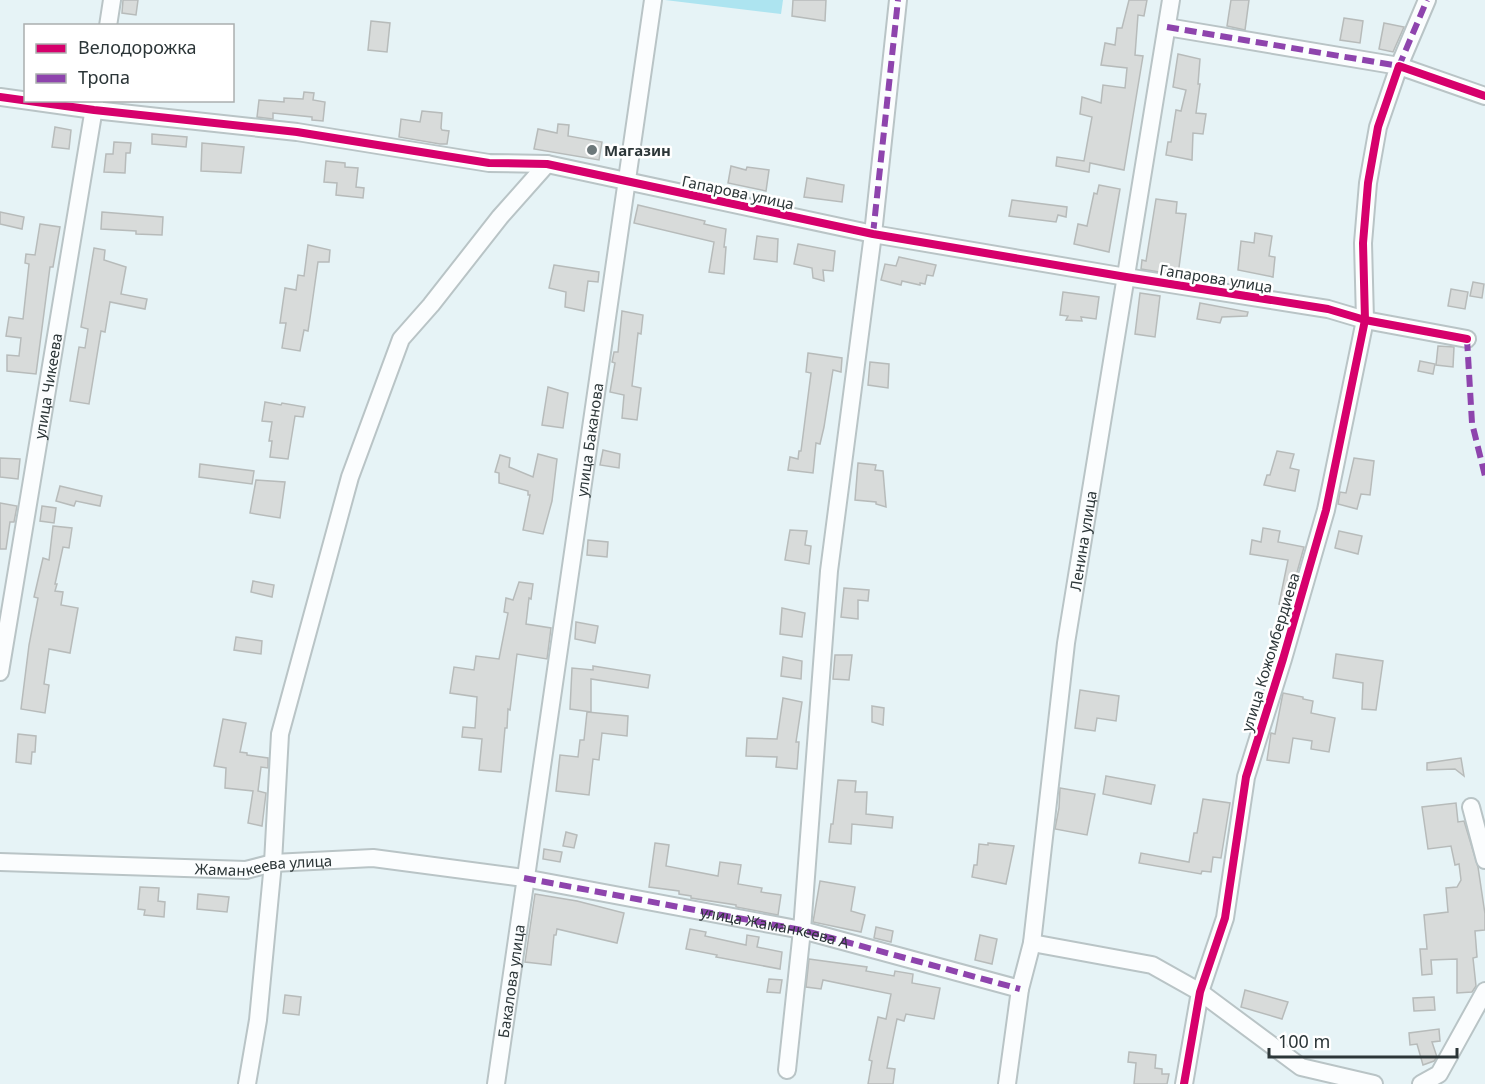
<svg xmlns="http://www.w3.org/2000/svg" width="1485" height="1084" viewBox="0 0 1485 1084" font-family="'Noto Sans',sans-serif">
	<rect width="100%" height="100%" fill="#e6f3f6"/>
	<!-- green -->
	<path fill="#ade4f0" d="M665,0H783L781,14Z"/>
	<!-- building -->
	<g fill="#d8dbda" stroke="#b7bbba" stroke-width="1.5">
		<path d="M123,0H138L136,15L122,13Z"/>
		<path d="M793,0H826L825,21L792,16Z"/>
		<path d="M1129,0H1147L1144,16L1138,15L1135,55L1143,56L1124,170L1090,163L1089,172L1056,166L1057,157L1084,161L1092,117L1080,114L1082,97L1101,103L1103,85L1125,88L1127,68L1101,65L1105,43L1115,45L1117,28H1122Z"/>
		<path d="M1231,0H1249L1245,30L1227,26Z"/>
		<path d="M1344,18L1363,21L1360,43L1340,40Z"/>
		<path d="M371,21L390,23L387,52L368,50Z"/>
		<path d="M1384,23L1404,27L1393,52L1379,49Z"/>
		<path d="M1178,54L1200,59L1198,84H1200L1196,113L1206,114L1203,134L1193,133L1192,160L1166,155L1168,142H1171L1176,110L1181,111L1186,90L1173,87Z"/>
		<path d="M304,92L314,93L313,100L325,102L323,121L312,120V117L273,113V119L257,117L259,100L284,102V98L303,99Z"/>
		<path d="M422,111L442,113L441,128L442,130L449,131L447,144H440L399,137L401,119L420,122Z"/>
		<path d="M558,124L569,125L568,136L602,142L599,160L534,149L538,129L557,133Z"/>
		<path d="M55,127L71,130L69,149L52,147Z"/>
		<path d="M152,134L187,137L186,147L152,144Z"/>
		<path d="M114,142L131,143L130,153H126L125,173L104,172L106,154H113Z"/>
		<path d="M202,143L244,147L241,173L201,171Z"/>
		<path d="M326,161L345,163V167L358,168L356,187L364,188L363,198L336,195L337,183L324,182Z"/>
		<path d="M731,166L746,170L747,167L769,170L766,191L728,183Z"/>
		<path d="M807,178L844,185L842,202L804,197Z"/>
		<path d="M1099,185L1120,189L1109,252L1074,244L1078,224L1087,226L1094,193L1097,194Z"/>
		<path d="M1156,199L1177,202L1176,213L1186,214L1178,275L1141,269L1142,260L1146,261Z"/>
		<path d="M1012,200L1067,207L1066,217L1058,215L1056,222L1009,216Z"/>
		<path d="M638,205L705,221L704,224L726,229L724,247H726L724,274L709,272L714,242L634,223Z"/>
		<path d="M0,212L24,217L22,229L0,224Z"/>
		<path d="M102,212L163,217L162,235L136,234V231L101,229Z"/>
		<path d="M40,224L60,227L53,267H50L36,374L7,371V355L19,356L21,338L6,336L9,317L23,319L29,264L25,263L26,254L35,255Z"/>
		<path d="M1255,233L1272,236L1269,256L1275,257L1273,277L1238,270L1241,241L1254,243Z"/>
		<path d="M757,236L778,239L777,262L754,259Z"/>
		<path d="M798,244L835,251L833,271L823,270L824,281L813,278L812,268L794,264Z"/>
		<path d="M308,245L330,250L329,262H318L310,318L308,331L304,330L300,351L282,348L286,323H280L285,288L296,290L298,275L304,276Z"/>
		<path d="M94,248L105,250L104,260L126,267L121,294L147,299L145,309L110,302L105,332L101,331L89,404L70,401L79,347L85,348L88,329L81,327Z"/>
		<path d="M899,257L936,265L933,276L927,275L925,284L920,283V285L902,281L901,285L881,280L885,264L896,266Z"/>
		<path d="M554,265L599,272L598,282L588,281L584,311L565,307L566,292L549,288Z"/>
		<path d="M1473,282L1484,284L1482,298L1470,296Z"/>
		<path d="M1451,289L1468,292L1465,309L1448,306Z"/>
		<path d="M1063,292L1099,297L1096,319L1081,317L1082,321L1066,320L1068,316L1060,315Z"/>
		<path d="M1140,293L1160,296L1155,337L1135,334Z"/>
		<path d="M1200,303L1248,312L1247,316L1222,317L1220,323L1197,319Z"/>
		<path d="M622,311L643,315L641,334L638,333L632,386L641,388L637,420L622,418L624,395L610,392L615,363L612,362L614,352H618Z"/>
		<path d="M1438,346L1454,347L1453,367L1436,365Z"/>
		<path d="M808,353L842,358L841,372L833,370L824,427L820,444L816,443L813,473L788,470L790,457L798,459L799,451H801L811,373L806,372Z"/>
		<path d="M1420,361L1435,364L1433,374L1418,371Z"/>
		<path d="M870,362L889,364L888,388L868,385Z"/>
		<path d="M548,387L568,393L563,428L542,425Z"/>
		<path d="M265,402L281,405L282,403L305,407L303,417L295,416L288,459L270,457L272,441H269L272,422L262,421Z"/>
		<path d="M603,450L620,454L619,468L600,465Z"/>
		<path d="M1277,451L1294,454L1290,468L1299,470L1295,491L1264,485L1267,475H1270Z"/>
		<path d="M538,454L557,459L552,501L543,534L523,530L530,495H528V491L499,483V473L495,472L500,455L510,458L509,467L533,477Z"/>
		<path d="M0,458L20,459L18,479L0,477Z"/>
		<path d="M1354,458L1374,461L1370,495L1361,494L1357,509L1338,504L1340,492L1346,493Z"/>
		<path d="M858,463L876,465L875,470L883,471L886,507L876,504V502L855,500Z"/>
		<path d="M200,464L254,471L252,484L199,477Z"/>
		<path d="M256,480L285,482L280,518L250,513Z"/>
		<path d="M60,486L102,496L100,506L76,501L74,506L56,501Z"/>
		<path d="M0,503L17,506L14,522H10L6,549H0Z"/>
		<path d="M42,506L56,508L54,523L40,521Z"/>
		<path d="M53,526L72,528L69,548L63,547L55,584H57L55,591L63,592L61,605L78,608L70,653L49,649L44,684L49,685L45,713L21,709L29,645L38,598L34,597L43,558L49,560Z"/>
		<path d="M1263,528L1280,531L1278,542L1304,547L1288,605L1279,604L1288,560L1250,554L1252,540L1261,542Z"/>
		<path d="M790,530L807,531L805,545L811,546L809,564L785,560Z"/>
		<path d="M1339,531L1362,536L1358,554L1335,548Z"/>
		<path d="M588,540L608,542L607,557L587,555Z"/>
		<path d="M253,581L274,585L272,597L251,592Z"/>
		<path d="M519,582L533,584L531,599L529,598L526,624L551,628L547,659L517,654L510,710L508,709L507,728H505L501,772L479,770L482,739L462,737L463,727L475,728L477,697L450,693L454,667L474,670L476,656L499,659L508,613L504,612L506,598L513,600Z"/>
		<path d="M844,588L869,590L868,601L858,600V619L841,617Z"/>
		<path d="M782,608L805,613L802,637L780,634Z"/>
		<path d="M576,622L598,626L595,643L575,639Z"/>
		<path d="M236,637L262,641L261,654L234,650Z"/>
		<path d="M1336,654L1383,661L1376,710L1362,709L1363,683L1333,678Z"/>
		<path d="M835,655H852L849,680L833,679Z"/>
		<path d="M783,657L802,661L801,679L781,676Z"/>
		<path d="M593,666L650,675L648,688L591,679V712L570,709L572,668L593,670Z"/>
		<path d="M1080,690L1119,696L1116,721L1097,718L1095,731L1075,728Z"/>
		<path d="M1283,693L1303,697V699L1313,701L1311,713L1335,718L1329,752L1311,749L1312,741L1293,738L1289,763L1267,760L1271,733L1275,734Z"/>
		<path d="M783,698L802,702L796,742H799L797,769L776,767L777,757L746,756L747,738L777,739Z"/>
		<path d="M872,706L884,708L883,725L872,722Z"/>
		<path d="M587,712L628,716L627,736L602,733L599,760L593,759L589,795L556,791L560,755L578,757L580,740H584Z"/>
		<path d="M223,719L246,723L240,752L247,753V755L268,758V768L261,767L258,791L266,793L262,826L248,823L253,791L225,788L226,768L214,766Z"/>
		<path d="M18,734L36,736L35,752H32L31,764L16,762Z"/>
		<path d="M1461,758L1464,776L1455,769L1427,770V763Z"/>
		<path d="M1106,776L1155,785L1151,804L1103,794Z"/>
		<path d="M838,780L856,781L855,792H867L866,814L893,817L892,828L852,824L851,844L829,842L831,824H833Z"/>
		<path d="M1060,788L1095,794L1087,835L1055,829L1059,808Z"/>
		<path d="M1203,799L1230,803L1221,858L1213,857L1211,872L1202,871L1201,874L1139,863L1141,853L1189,862L1194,833H1197Z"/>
		<path d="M1456,803L1458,822L1464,821L1478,867L1485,914V930L1475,931L1477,957L1473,958L1476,986L1472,992L1457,993V959L1431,960L1432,974L1422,975L1420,949H1427L1424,915L1448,912L1446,888L1457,887L1461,880L1459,864L1455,865L1451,846L1428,849L1422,807Z"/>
		<path d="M566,832L577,835L574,848L563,846Z"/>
		<path d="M655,843L669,845L666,866L718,876L720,862L741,865L738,884L762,888L761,892L781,895L778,915L736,907V905L691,898V896L679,894V891L649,887Z"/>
		<path d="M988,843L1014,846L1006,884L972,877L974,865H977L979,844L988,845Z"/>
		<path d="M544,849L562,852L560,862L543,859Z"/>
		<path d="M820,881L855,887L851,911L865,915L861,932L813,922Z"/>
		<path d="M140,887L159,888L158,901L165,902L164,917L144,915L145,910L138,909Z"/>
		<path d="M198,894L229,897L227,912L197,909Z"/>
		<path d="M535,894L577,901L624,913L617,943L557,929L556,935H554L551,965L525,962Z"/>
		<path d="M876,927L893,931L891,942L874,938Z"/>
		<path d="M690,929L706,932L705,936L746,945L747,935L759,937L757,947L782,952L780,969L716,957L717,955L686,949Z"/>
		<path d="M980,935L997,939L992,964L975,960Z"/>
		<path d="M809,959L867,967L866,971L894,976L895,971L913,974L912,983L940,988L934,1019L906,1014L904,1021L897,1019L887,1068L895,1069L893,1084H868L872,1061L869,1060L878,1017L886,1019L891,994L823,980L821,989L806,987Z"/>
		<path d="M769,979L782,980L780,993L767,992Z"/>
		<path d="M1245,990L1288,1002L1282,1019L1241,1007Z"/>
		<path d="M285,995L301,997L299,1015L283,1013Z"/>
		<path d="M1434,997L1435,1010L1414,1011L1413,998Z"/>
		<path d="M1439,1029L1440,1041L1432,1042L1437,1057L1434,1061L1423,1065L1417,1044L1410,1045L1409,1033Z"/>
		<path d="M1129,1052L1156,1055L1155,1068L1162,1069V1074H1169L1167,1084H1134L1136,1063L1128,1062Z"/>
	</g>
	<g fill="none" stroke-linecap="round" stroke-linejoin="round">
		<!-- minor casing -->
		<g stroke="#b9c4c6" stroke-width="20">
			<g id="minor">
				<path d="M108,26L112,0"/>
				<path d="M1167,27L1399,66L1427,0"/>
				<path d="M0,97L94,110L297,132L489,163L547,164L873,234L1126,277L1328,309L1365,320L1467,339"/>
				<path id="s1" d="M0,672L95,102"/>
				<path d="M1471,807L1485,860"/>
				<path id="s2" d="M0,862L246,870L273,863L373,858L524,878L802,930L1020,989"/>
				<path d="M1032,943L1152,965L1200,992L1301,1067L1374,1084"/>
				<path d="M787,1070L802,930L829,571L873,234L898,0"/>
				<path d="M247,1084L258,1020L273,863L280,734L350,477L401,339L431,305L500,217L547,164"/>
				<path id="s3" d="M496,1084L653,0"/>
				<path id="s4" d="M1007,1084L1020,989L1032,943L1066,643L1171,0"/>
				<path d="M1184,1084L1200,992L1225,918L1246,777L1283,659L1326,510L1365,320L1363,243L1368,183L1378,127L1399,66L1485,96"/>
				<path d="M1421,1084L1439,1074L1485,991"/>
			</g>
		</g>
		<!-- minor -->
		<use href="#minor" stroke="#fbfdfe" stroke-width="16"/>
		<!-- quiet -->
		<g stroke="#8e44ad" stroke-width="6" stroke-dasharray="12 6" stroke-linecap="butt">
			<path d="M1167,27L1399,66L1427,0"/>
			<path d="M873,234L898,0"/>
			<path d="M1467,339L1472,423L1485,476"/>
			<path d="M524,878L802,930L1020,989"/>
		</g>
		<!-- cycleway casing -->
		<g stroke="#fff" stroke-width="11">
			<g id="cycleway">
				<path d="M0,97L94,110L297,132L489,163L547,164L873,234L1126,277L1328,309L1365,320L1467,339"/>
				<path d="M1184,1084L1200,992L1225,918L1246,777L1283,659L1326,510L1365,320L1363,243L1368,183L1378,127L1399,66L1485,96"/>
			</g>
		</g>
		<!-- cycleway -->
		<use href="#cycleway" stroke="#d6006c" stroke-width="8"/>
	</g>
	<!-- markers -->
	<circle fill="#6d787a" stroke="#fff" stroke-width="2" cx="592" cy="150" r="6"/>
	<g text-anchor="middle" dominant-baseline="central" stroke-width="5" stroke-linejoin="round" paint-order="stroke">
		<!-- poi labels -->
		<g font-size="15" font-weight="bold" fill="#2c3638" stroke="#fff" text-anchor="start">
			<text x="604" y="150">Магазин</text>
		</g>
		<!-- street labels -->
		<g font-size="15" fill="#2c3638" stroke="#fff">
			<text transform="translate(738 192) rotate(12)">Гапарова улица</text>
			<text transform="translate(1216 278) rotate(9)">Гапарова улица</text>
			<text stroke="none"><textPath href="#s1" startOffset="290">улица Чикеева</textPath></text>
			<text stroke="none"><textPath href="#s3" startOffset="651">улица Баканова</textPath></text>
			<text stroke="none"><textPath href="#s4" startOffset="549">Ленина улица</textPath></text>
			<text transform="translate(1270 652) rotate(-73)">улица Кожомбердиева</text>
			<text stroke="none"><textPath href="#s2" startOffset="264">Жаманкеева улица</textPath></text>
			<text stroke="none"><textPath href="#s2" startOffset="782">улица Жаманкеева А</textPath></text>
			<text stroke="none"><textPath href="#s3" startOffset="104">Бакалова улица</textPath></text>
		</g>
	</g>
	<!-- legend -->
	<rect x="24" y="24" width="210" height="78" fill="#ffffff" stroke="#abafaf" stroke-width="1.5"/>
	<rect x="36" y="44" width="30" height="9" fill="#d6006c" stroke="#abafaf" stroke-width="1.5"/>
	<text x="78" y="54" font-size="18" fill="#2c3638">Велодорожка</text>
	<rect x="36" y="74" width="30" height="9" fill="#8e44ad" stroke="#abafaf" stroke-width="1.5"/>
	<text x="78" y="84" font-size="18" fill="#2c3638">Тропа</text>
	<!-- scale -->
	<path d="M1269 1048v9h188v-9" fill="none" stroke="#2c3638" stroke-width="3"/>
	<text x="1278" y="1048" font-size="18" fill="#2c3638" stroke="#ffffff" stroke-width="4.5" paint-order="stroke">100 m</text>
</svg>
